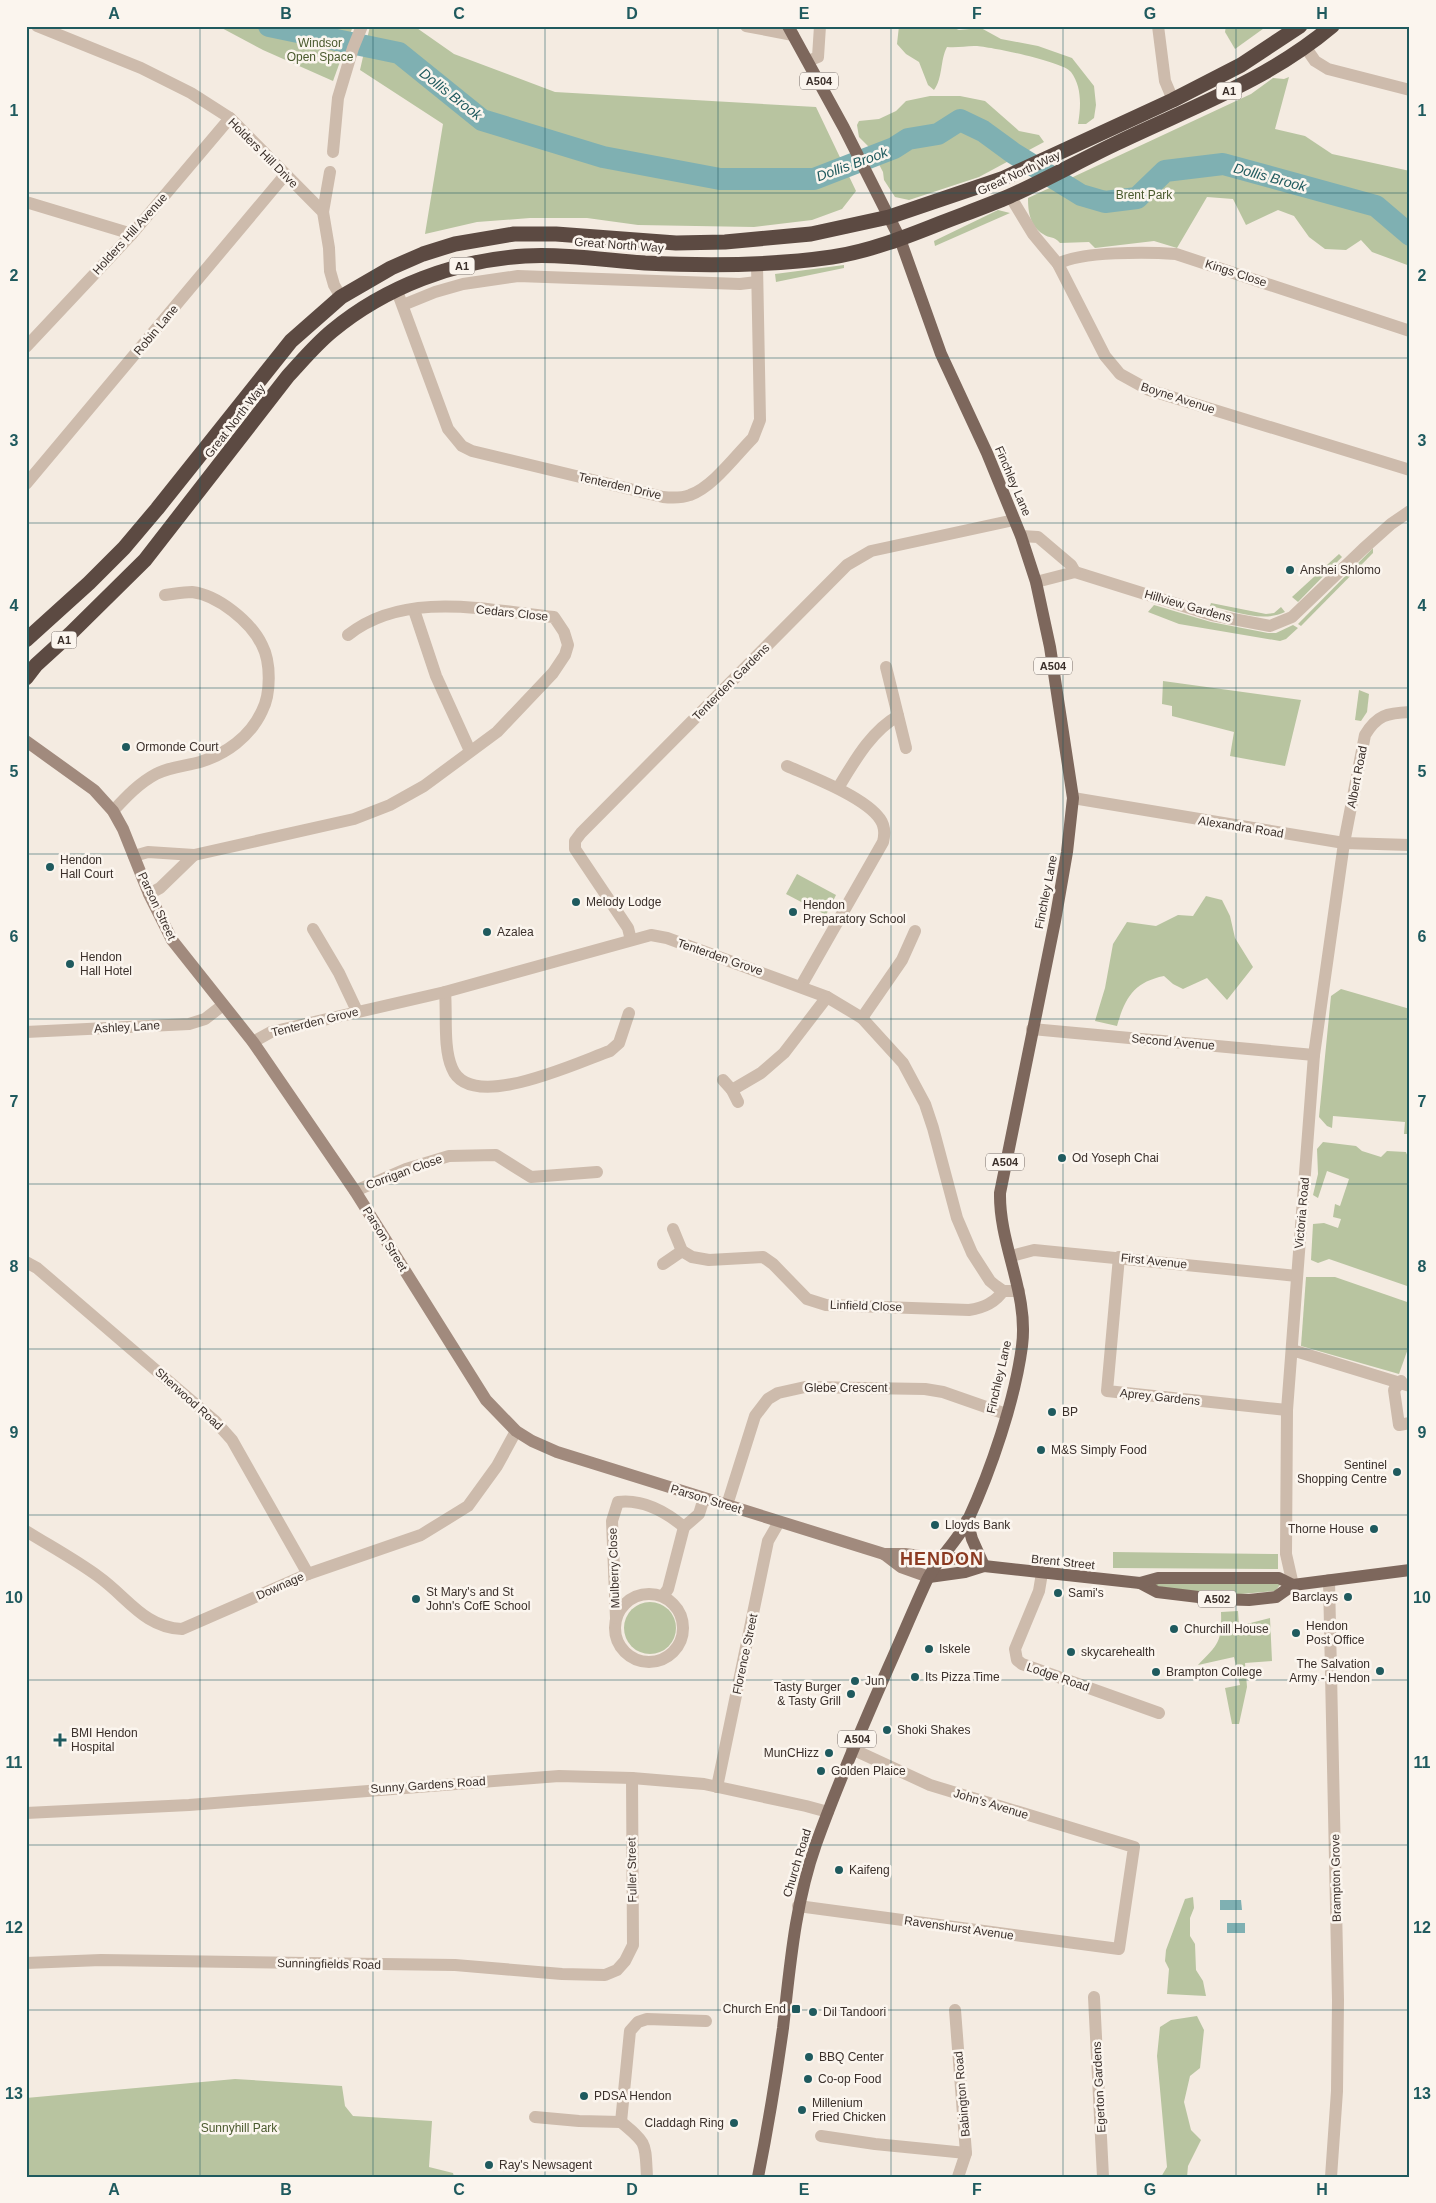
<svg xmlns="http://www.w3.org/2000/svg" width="1436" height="2203" viewBox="0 0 1436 2203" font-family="Helvetica,sans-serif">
	<rect width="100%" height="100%" fill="#f4ebe1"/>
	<!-- green -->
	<g fill="#b8c4a0">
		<path d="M218,26H353L333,81L263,50Z"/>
		<path d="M370,26H414L454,54L555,92L816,107L856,191L842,209L812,220L754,227L638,225L587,218H530L477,222L425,234L443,124L360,70Z"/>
		<path d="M899,26H949L959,30L981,28L1001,39L1038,46L1072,58L1094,86L1096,105L1094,118L1086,124H1078C1081,106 1082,87 1071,72C1064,62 989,46 974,46C965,46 957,48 947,47C940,60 943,78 934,90L928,85L919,62L906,54L897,44Z"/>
		<path d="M1226,26H1267L1235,49L1225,32Z"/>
		<path d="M1289,77L1275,129L1305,136L1332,154L1410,171V266L1372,252L1361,240L1346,250L1325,249L1309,237L1294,216L1278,210L1246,225L1233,199L1207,197L1177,248L1154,241L1095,248L1089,242L1060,243C1053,235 1050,239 1043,234C1030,226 1028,212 1028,198L1251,94L1273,78L1284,79Z"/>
		<path d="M930,96H960L985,101L1019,131L1039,135L1044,142L979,177L909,200L895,197L884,180L883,172L871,149L859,137L857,125L859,121L879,119L896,111L906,101Z"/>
		<path d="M998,210L1010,213L935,246L934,241Z"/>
		<path d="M844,265V268L776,282L775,274Z"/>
		<path d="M1373,548V553L1301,626L1298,624Z"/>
		<path d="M1339,554L1342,557L1298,602L1292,597Z"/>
		<path d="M1211,603L1266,614L1274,613L1281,607L1285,612C1262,623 1234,611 1210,606Z"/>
		<path d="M1154,605L1211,622L1268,633H1276L1293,625L1298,628L1286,639L1280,641L1179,624L1148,612Z"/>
		<path d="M1163,681L1301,700L1285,766L1230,756L1234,732L1172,716V706L1162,704Z"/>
		<path d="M1359,690L1369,694L1367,712L1361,721L1355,720Z"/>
		<path d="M797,874L836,895L826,915L786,894Z"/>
		<path d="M1206,896L1222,900L1230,916L1235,938L1253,967L1227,1000L1207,978L1183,989L1173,984L1164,976C1134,982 1125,998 1117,1026L1095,1021L1105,988L1113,944L1127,922L1156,926L1178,915L1193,916Z"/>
		<path d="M1341,989L1410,1009V1134H1404L1405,1122L1333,1116L1332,1128L1327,1126L1319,1117L1331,996Z"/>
		<path d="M1323,1142L1356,1146L1362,1151L1381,1157L1387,1151L1406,1152L1410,1163V1287L1329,1259L1318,1263L1311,1260L1313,1224L1324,1223L1338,1228L1341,1219L1333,1217L1335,1204L1340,1206L1349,1179L1327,1171L1318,1198L1313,1195L1318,1174L1317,1149Z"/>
		<path d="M1306,1277H1335L1410,1303V1343L1399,1374L1301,1346Z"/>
		<path d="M1113,1552L1278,1554V1569L1113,1568Z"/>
		<path d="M1278,1581L1280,1585L1275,1591L1218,1596L1156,1586L1155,1583Z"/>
		<circle cx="650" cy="1628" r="26"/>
		<path d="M1238,1611L1239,1626L1270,1618L1272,1661L1245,1663L1247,1687L1239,1724H1232L1225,1688L1240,1685L1234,1657L1198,1665C1218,1644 1222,1643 1221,1612Z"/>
		<path d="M1193,1897L1194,1908L1190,1918V1936L1195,1944L1196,1970L1203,1981L1206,1996L1167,1994L1169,1969L1165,1961L1166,1950L1185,1899Z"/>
		<path d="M1197,2016L1204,2030L1200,2068L1190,2076L1184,2102L1191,2130L1201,2140L1188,2166L1187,2177H1161L1167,2167L1157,2056L1160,2027L1171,2020Z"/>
		<path d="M235,2079L342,2086L345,2106L353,2116L432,2121L429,2167L453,2173L454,2177H26V2098Z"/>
	</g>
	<!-- water -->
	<g fill="#7fb0b2">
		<path d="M1220,1900H1241L1242,1910H1220Z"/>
		<rect x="1227" y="1923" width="18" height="10"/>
	</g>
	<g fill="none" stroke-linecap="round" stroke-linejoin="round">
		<!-- river -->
		<path stroke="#7fb0b2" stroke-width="22" d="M269,26L399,53L482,120L603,157L720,179H814L894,148L908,139L938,134L960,120L983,131L1013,153L1081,195L1105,202L1137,198L1165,171L1223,164L1376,206L1410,235"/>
		<!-- street -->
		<g stroke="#cdbbac" stroke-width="12">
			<path d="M37,26L141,68L191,93L230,118L323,212L329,248L330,271L334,285L341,297"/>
			<path d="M746,26L793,35"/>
			<path d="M1158,26L1165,81L1173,100"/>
			<path d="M1306,48L1315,61L1328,69L1410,90"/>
			<path d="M808,61L818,57L820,26"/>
			<path d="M333,152L338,98L353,48L362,26"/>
			<path d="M1010,196L1033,234L1058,264L1105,356L1120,374L1149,390L1410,470"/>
			<path d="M26,202L132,234"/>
			<path d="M323,212L330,172"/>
			<path d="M1058,264C1080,251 1149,252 1176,254L1410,331"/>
			<path d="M397,291L448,429L462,446L472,451L663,497C672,498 682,498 690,495C713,487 736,455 753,438L760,420L757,265"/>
			<path d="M403,305L435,292L463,284L518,276L740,284L757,282"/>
			<path d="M26,347L132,234L230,118"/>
			<path d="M26,484L285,175"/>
			<path d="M1021,536L1038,537L1071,565L1075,572L1212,615L1270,626L1292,617L1363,549L1391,524L1410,511"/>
			<path d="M1036,582L1075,572"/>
			<path d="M414,610L436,676L470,751"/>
			<path d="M886,667L906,748"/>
			<path d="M787,766C812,777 865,797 880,819C885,826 885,834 883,842L801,986"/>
			<path d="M838,788C854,762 871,731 898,716"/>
			<path d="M1073,798L1344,843L1410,845"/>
			<path d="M113,811C126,797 139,783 156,774C169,767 185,766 200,762C226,754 250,737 262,711C271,694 271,662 262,645C251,622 218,595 192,592C183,592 174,594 165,595"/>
			<path d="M134,856L148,852L194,855L354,819L390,805L424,786L497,732L553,673L565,655L568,645L564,632L554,617C487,610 405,590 348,635"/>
			<path d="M149,894L160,888L194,855"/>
			<path d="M313,929L339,973L357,1011"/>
			<path d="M631,940L628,928L575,849V841L581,833L847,565L871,551L1014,520"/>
			<path d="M445,992C447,1014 443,1048 452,1068C470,1114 578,1062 610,1051L619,1043L629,1013"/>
			<path d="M862,1018L902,960L915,931"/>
			<path d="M1032,1029L1314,1055"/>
			<path d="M26,1032L189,1024L205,1019L223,1005"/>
			<path d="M253,1042L271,1032L445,992L651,935L667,938L827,997L862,1018L903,1063L925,1104L933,1128L957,1218L972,1253L990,1281L996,1286L1003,1291H1019"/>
			<path d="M723,1080L732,1090"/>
			<path d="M738,1102L732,1090L761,1073L784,1053L827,997"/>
			<path d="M355,1191L406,1169L449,1156L496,1155L531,1177L597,1172"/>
			<path d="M673,1229L682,1251L692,1257L709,1260L763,1257L773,1264L807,1299L826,1305L969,1310C983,1308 995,1303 1003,1291"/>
			<path d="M1011,1256L1034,1250L1297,1276"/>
			<path d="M1119,1257L1107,1391L1287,1410"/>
			<path d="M26,1262L37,1268L215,1421L232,1440L308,1574"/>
			<path d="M663,1264L682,1251"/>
			<path d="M1292,1350L1410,1386"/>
			<path d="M1401,1381L1394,1390L1399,1425L1410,1423"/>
			<path d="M727,1505L755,1416L768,1399L778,1393L805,1387L925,1389L943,1392L1006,1414"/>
			<path d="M26,1531C50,1546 76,1560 99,1577C127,1597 145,1628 182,1629L308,1574L421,1535L468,1506L497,1466L516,1431"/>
			<path d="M1042,1573L1039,1591L1015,1649L1017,1660L1022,1664L1159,1713"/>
			<path d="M1329,1580L1338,2000L1337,2091L1331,2177"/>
			<path d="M1293,1585L1286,1554L1287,1410L1314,1055L1344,843L1365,735C1377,715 1387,713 1410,712"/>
			<circle cx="649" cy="1628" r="34"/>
			<path d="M663,1596L668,1589L684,1527"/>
			<path d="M616,1618L612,1521L618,1502C642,1499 666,1512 684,1527L699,1514L704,1498"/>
			<path d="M717,1787L768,1541L779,1522"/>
			<path d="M26,1813L189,1805L559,1776L632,1778L704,1784L806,1806L828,1812"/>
			<path d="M798,1906L1119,1949L1134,1847L930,1785L852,1749"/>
			<path d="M26,1963L101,1960L455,1965L562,1974L605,1975L617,1970L625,1961L633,1945L632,1778"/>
			<path d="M1094,1997L1103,2177"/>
			<path d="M955,2010L966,2153L958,2177"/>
			<path d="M535,2117L579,2121L621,2122"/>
			<path d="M621,2122L630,2031L638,2022L647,2019L706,2021"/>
			<path d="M621,2122C648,2144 645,2143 647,2177"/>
			<path d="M821,2136L875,2144L966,2153"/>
		</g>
		<!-- secondary -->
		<g stroke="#a18a7d" stroke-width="12">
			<path d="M26,741L94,790L113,811L123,829L149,894L172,940L253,1042L355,1191L486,1400L516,1431L532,1441L557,1452L884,1554H905L942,1559"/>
			<path d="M884,1554L901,1567L929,1577"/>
		</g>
		<!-- primary -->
		<g stroke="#7d675c" stroke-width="12">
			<path d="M967,1520L972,1539L984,1566"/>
			<path d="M942,1559L967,1558L984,1566L1140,1583L1157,1592L1215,1599L1249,1600L1276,1597L1293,1585L1410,1570"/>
			<path d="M929,1577L965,1572L984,1566"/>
			<path d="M1140,1583L1158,1578H1279L1293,1585"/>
			<path d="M758,2177C768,2127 776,2078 783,2028C790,1966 795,1903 816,1844C838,1783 863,1725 889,1666C902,1637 914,1608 927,1580C938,1558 957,1542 968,1520C991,1470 1015,1400 1022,1346C1029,1293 999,1245 1000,1193L1055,921L1067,852L1073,798L1050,647L1036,582L1021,536L987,453L941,354L900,239L844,128L788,26"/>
		</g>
		<!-- highway -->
		<g stroke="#5c4a42" stroke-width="15">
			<path d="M26,640L89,583L124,548L157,509L291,341L341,297L391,268L423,254L455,244L514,234H556L676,243L725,242L811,234L889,217L1004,178L1173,100L1241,65L1300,26"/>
			<path d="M26,678L36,665L70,634L145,560L288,376C302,361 315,345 332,331C385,287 456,260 525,256C565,254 605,260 645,263C707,266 770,266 832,257C870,251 906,237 941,223C964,214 987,206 1010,196C1046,180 1081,160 1117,143C1192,107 1268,80 1332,26"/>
		</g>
	</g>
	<!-- grid -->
	<path fill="none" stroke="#1f5a5e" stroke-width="1" stroke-opacity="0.55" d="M200,26V2177M373,26V2177M545,26V2177M718,26V2177M891,26V2177M1063,26V2177M1236,26V2177M26,193H1410M26,358H1410M26,523H1410M26,688H1410M26,854H1410M26,1019H1410M26,1184H1410M26,1349H1410M26,1515H1410M26,1680H1410M26,1845H1410M26,2010H1410"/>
	<!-- markers -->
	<g fill="#1f5a5e" stroke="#fbf5ee" stroke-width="2">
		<circle cx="1290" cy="570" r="5"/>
		<circle cx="126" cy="747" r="5"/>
		<circle cx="50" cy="867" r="5"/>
		<circle cx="576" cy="902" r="5"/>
		<circle cx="793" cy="912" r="5"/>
		<circle cx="487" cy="932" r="5"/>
		<circle cx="70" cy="964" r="5"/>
		<circle cx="1062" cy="1158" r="5"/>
		<circle cx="1052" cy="1412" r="5"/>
		<circle cx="1041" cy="1450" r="5"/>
		<circle cx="1397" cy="1472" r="5"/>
		<circle cx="935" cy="1525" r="5"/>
		<circle cx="1374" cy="1529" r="5"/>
		<circle cx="1058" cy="1593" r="5"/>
		<circle cx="1348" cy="1597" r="5"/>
		<circle cx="416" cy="1599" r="5"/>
		<circle cx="1174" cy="1629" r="5"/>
		<circle cx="1296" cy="1633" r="5"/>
		<circle cx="929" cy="1649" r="5"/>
		<circle cx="1071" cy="1652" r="5"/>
		<circle cx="1380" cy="1671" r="5"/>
		<circle cx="1156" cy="1672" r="5"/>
		<circle cx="915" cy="1677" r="5"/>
		<circle cx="855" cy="1681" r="5"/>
		<circle cx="851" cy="1694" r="5"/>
		<circle cx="887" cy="1730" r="5"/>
		<path d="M57.5 1732.5h5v5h5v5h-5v5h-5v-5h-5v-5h5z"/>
		<circle cx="829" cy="1753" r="5"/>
		<circle cx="821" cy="1771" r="5"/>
		<circle cx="839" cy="1870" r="5"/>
		<rect x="791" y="2004" width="10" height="10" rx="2.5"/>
		<circle cx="813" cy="2012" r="5"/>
		<circle cx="809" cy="2057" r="5"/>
		<circle cx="808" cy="2079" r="5"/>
		<circle cx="584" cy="2096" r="5"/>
		<circle cx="802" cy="2110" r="5"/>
		<circle cx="734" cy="2123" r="5"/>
		<circle cx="489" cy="2165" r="5"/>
	</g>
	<g text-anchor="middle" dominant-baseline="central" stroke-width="5" stroke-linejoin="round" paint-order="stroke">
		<!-- shield labels -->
		<g fill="#fbf5ee" stroke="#756b66" stroke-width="1">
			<rect x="800" y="72.5" width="38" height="17" rx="4"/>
			<rect x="1216.5" y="82.5" width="25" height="17" rx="4"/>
			<rect x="449.5" y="257.5" width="25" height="17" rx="4"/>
			<rect x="51.5" y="631.5" width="25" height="17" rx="4"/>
			<rect x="1034" y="657.5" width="38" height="17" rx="4"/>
			<rect x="986" y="1153.5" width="38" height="17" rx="4"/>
			<rect x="1198" y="1590.5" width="38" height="17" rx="4"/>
			<rect x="838" y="1730.5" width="38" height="17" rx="4"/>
		</g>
		<g font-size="11" font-weight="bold" fill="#3b302b">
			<text x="819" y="81">A504</text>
			<text x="1229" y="91">A1</text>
			<text x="462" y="266">A1</text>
			<text x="64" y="640">A1</text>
			<text x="1053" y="666">A504</text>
			<text x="1005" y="1162">A504</text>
			<text x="1217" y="1599">A502</text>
			<text x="857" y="1739">A504</text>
		</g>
		<!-- park labels -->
		<g font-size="12" fill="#4a5a2e" stroke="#fbf5ee">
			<text x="320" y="43">Windsor<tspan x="320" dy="14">Open Space</tspan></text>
			<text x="1144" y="195">Brent Park</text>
			<text x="239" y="2128">Sunnyhill Park</text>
		</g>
		<!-- street labels -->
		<g font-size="12" fill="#3b302b" stroke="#fbf5ee">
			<text transform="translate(263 153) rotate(45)">Holders Hill Drive</text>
			<text transform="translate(1019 173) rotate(-25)">Great North Way</text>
			<text transform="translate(130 234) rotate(-48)">Holders Hill Avenue</text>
			<text transform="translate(619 245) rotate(4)">Great North Way</text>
			<text transform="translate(1236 273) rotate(18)">Kings Close</text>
			<text transform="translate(156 330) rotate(-50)">Robin Lane</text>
			<text transform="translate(1178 398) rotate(18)">Boyne Avenue</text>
			<text transform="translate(235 421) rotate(-52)">Great North Way</text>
			<text transform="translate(1013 481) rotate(67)">Finchley Lane</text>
			<text transform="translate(620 486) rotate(13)">Tenterden Drive</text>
			<text transform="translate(1188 606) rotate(16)">Hillview Gardens</text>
			<text transform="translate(512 613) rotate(6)">Cedars Close</text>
			<text transform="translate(731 682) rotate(-45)">Tenterden Gardens</text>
			<text transform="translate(1357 777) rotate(-79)">Albert Road</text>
			<text transform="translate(1241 827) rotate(9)">Alexandra Road</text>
			<text transform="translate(1046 892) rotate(-79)">Finchley Lane</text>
			<text transform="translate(157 906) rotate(65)">Parson Street</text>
			<text transform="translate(720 957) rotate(19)">Tenterden Grove</text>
			<text transform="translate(315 1022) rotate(-14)">Tenterden Grove</text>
			<text transform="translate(127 1027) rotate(-3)">Ashley Lane</text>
			<text transform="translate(1173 1042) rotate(5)">Second Avenue</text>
			<text transform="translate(404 1172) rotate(-20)">Corrigan Close</text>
			<text transform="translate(1302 1213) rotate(-85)">Victoria Road</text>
			<text transform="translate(385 1239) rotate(58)">Parson Street</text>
			<text transform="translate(1154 1261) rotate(6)">First Avenue</text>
			<text transform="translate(866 1306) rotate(2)">Linfield Close</text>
			<text transform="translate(999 1377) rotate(-77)">Finchley Lane</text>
			<text x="846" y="1388">Glebe Crescent</text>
			<text transform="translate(1160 1397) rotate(6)">Aprey Gardens</text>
			<text transform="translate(189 1399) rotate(42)">Sherwood Road</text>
			<text transform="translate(706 1499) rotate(17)">Parson Street</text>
			<text transform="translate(1063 1562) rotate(6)">Brent Street</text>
			<text transform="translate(614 1568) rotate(-92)">Mulberry Close</text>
			<text transform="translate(280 1586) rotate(-24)">Downage</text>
			<text transform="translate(745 1654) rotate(-78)">Florence Street</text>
			<text transform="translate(1058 1677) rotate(19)">Lodge Road</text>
			<text transform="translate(428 1785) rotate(-4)">Sunny Gardens Road</text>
			<text transform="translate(991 1804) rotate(17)">John's Avenue</text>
			<text transform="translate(797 1863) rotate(-73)">Church Road</text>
			<text transform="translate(632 1870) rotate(-91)">Fuller Street</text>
			<text transform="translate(1336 1878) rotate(-91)">Brampton Grove</text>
			<text transform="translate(959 1928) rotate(8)">Ravenshurst Avenue</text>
			<text transform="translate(329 1964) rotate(1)">Sunningfields Road</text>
			<text transform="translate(1099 2087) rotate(-93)">Egerton Gardens</text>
			<text transform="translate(962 2094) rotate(-95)">Babington Road</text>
		</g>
		<!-- poi labels -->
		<g font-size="12" fill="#3b302b" stroke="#fbf5ee" text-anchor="start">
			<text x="1300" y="570">Anshei Shlomo</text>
			<text x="136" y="747">Ormonde Court</text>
			<text x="60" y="860">Hendon<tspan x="60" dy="14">Hall Court</tspan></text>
			<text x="586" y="902">Melody Lodge</text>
			<text x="803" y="905">Hendon<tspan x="803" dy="14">Preparatory School</tspan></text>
			<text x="497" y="932">Azalea</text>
			<text x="80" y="957">Hendon<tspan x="80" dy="14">Hall Hotel</tspan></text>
			<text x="1072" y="1158">Od Yoseph Chai</text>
			<text x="1062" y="1412">BP</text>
			<text x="1051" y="1450">M&amp;S Simply Food</text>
			<text x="1387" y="1465" text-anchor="end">Sentinel<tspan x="1387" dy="14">Shopping Centre</tspan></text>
			<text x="945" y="1525">Lloyds Bank</text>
			<text x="1364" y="1529" text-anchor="end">Thorne House</text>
			<text x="426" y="1592">St Mary's and St<tspan x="426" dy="14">John's CofE School</tspan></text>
			<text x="1068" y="1593">Sami's</text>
			<text x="1338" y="1597" text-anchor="end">Barclays</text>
			<text x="1306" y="1626">Hendon<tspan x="1306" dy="14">Post Office</tspan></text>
			<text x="1184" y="1629">Churchill House</text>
			<text x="939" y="1649">Iskele</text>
			<text x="1081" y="1652">skycarehealth</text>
			<text x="1370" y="1664" text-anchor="end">The Salvation<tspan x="1370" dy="14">Army - Hendon</tspan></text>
			<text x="1166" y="1672">Brampton College</text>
			<text x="925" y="1677">Its Pizza Time</text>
			<text x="865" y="1681">Jun</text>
			<text x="841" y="1687" text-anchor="end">Tasty Burger<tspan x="841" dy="14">&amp; Tasty Grill</tspan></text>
			<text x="897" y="1730">Shoki Shakes</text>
			<text x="71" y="1733">BMI Hendon<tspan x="71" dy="14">Hospital</tspan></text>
			<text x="819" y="1753" text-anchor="end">MunCHizz</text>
			<text x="831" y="1771">Golden Plaice</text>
			<text x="849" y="1870">Kaifeng</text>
			<text x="786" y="2009" text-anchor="end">Church End</text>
			<text x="823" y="2012">Dil Tandoori</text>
			<text x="819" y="2057">BBQ Center</text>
			<text x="818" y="2079">Co-op Food</text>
			<text x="594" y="2096">PDSA Hendon</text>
			<text x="812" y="2103">Millenium<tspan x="812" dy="14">Fried Chicken</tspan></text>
			<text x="724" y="2123" text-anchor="end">Claddagh Ring</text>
			<text x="499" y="2165">Ray's Newsagent</text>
		</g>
		<!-- water labels -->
		<g font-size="14" font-style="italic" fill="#1f5a5e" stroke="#fbf5ee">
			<text transform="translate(451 94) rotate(38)">Dollis Brook</text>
			<text transform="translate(852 164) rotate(-20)">Dollis Brook</text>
			<text transform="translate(1270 177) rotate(15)">Dollis Brook</text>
		</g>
		<!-- district labels -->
		<g font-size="18" font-weight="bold" letter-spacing="1" fill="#8c3b22" stroke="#fbf5ee">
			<text x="942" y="1559">HENDON</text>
		</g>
	</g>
	<!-- border -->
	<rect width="1436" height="2203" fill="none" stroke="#fbf5ee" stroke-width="55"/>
	<rect x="28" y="28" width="1380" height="2148" fill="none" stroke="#1f5a5e" stroke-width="2"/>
	<g font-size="16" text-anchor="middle" font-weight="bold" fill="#1f5a5e">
		<text x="114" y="19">A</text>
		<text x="286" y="19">B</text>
		<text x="459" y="19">C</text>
		<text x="632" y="19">D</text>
		<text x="804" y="19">E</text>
		<text x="977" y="19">F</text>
		<text x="1150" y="19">G</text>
		<text x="1322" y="19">H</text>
		<text x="14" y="116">1</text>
		<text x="1422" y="116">1</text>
		<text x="14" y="281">2</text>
		<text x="1422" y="281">2</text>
		<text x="14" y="446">3</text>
		<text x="1422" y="446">3</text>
		<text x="14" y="611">4</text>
		<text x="1422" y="611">4</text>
		<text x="14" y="777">5</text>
		<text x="1422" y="777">5</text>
		<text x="14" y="942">6</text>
		<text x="1422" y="942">6</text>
		<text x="14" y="1107">7</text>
		<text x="1422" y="1107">7</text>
		<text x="14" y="1272">8</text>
		<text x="1422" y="1272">8</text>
		<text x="14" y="1438">9</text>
		<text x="1422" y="1438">9</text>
		<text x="14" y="1603">10</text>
		<text x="1422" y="1603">10</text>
		<text x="14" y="1768">11</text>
		<text x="1422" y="1768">11</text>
		<text x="14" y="1933">12</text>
		<text x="1422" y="1933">12</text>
		<text x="14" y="2099">13</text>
		<text x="1422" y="2099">13</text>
		<text x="114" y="2195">A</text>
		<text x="286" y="2195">B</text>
		<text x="459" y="2195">C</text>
		<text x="632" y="2195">D</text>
		<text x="804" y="2195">E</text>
		<text x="977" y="2195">F</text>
		<text x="1150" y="2195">G</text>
		<text x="1322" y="2195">H</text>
	</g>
</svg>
